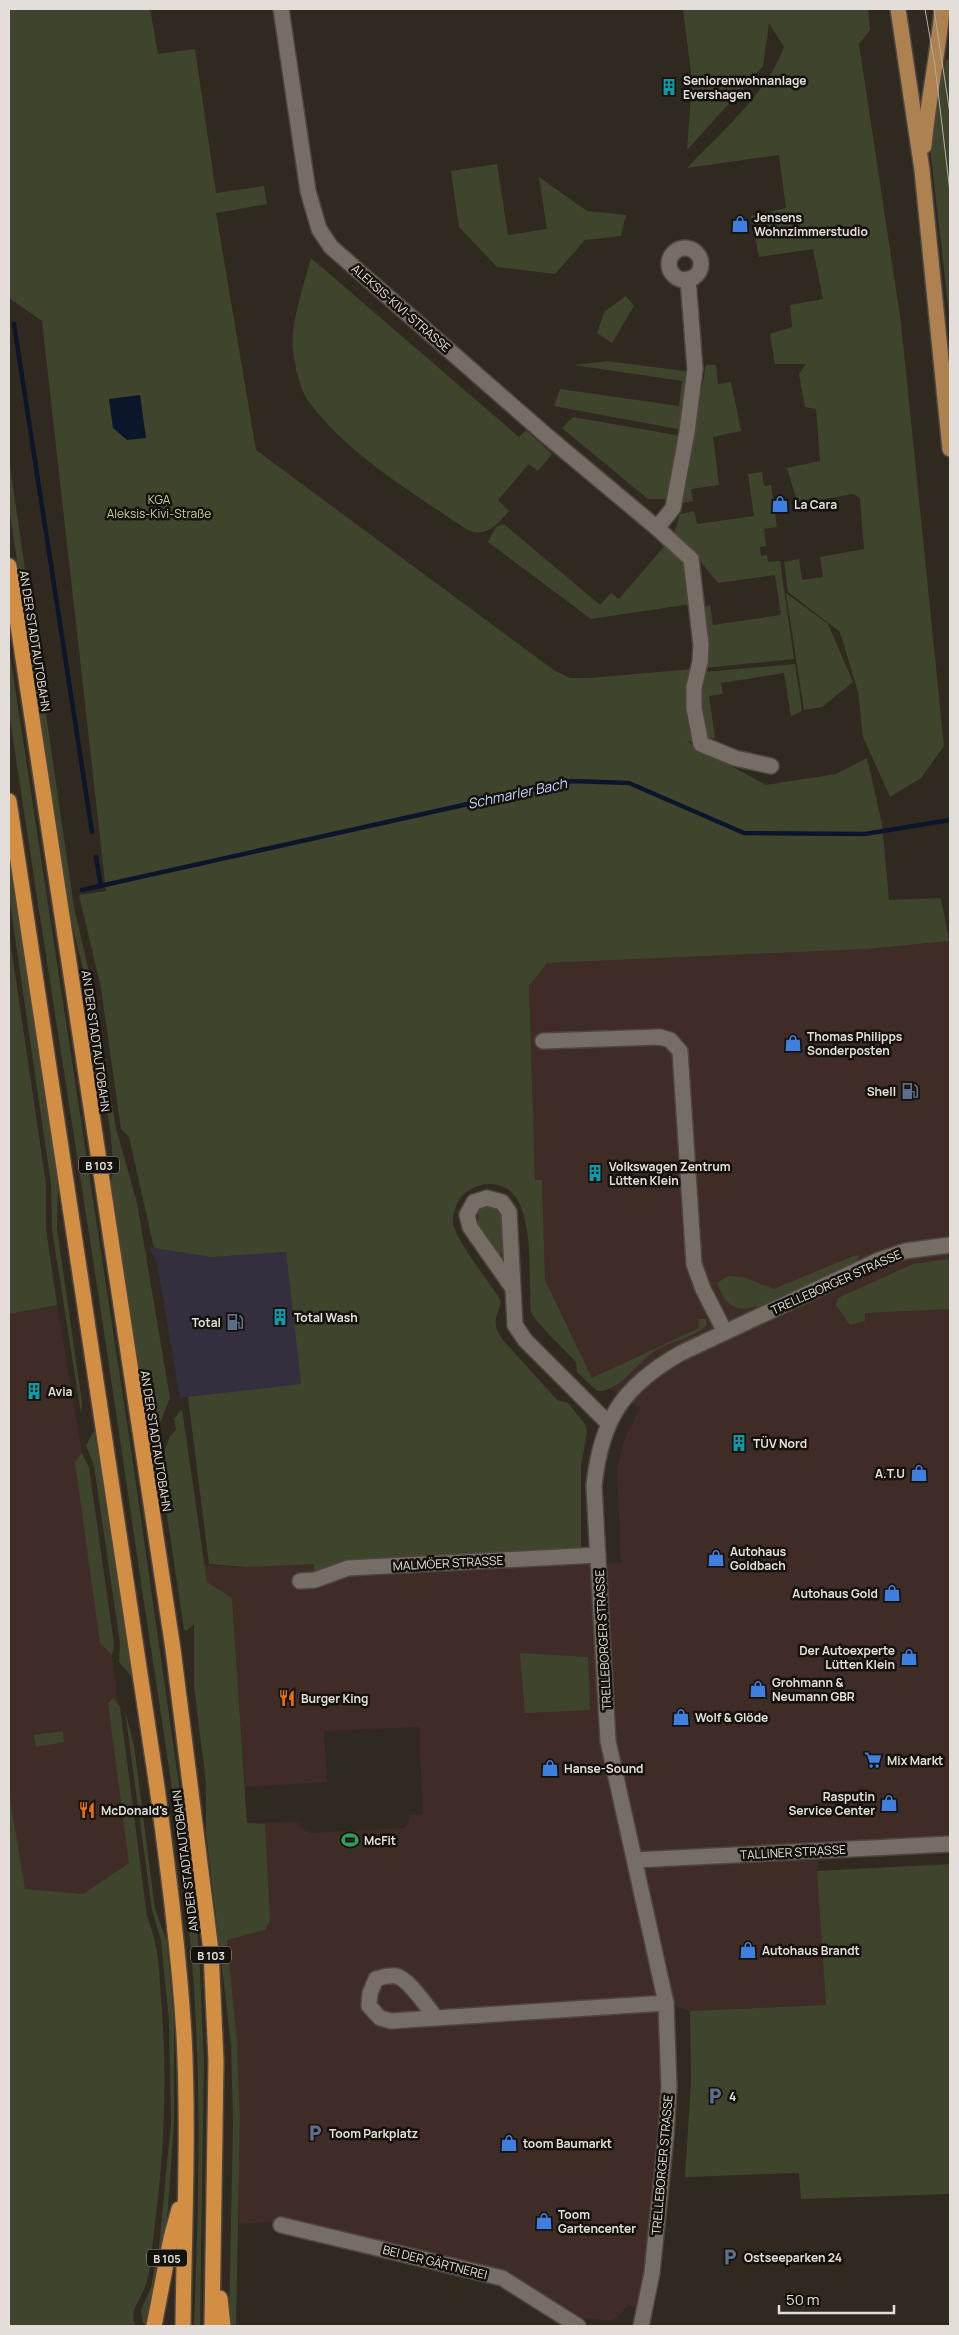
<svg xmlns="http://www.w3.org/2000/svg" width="959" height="2335" viewBox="0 0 959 2335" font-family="Manrope,sans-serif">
	<rect width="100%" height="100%" fill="#302920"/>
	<!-- commercial -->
	<g fill="#3f2c27">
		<path d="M950,941V1844L817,1851L826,2005L690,2011L667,2004L669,2087L645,2311L628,2305L617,2318L610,2321L585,2318L580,2326L502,2278L268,2222L238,2224L240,2120L237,2043L226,1940L247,1823L300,1822V1827L311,1833L404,1828L409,1821V1815L423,1814L419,1727L324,1731L327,1782L245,1787L232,1598L207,1582L204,1565L247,1567L314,1563L316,1590L348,1577L621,1563L617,1469L624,1440L640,1408L592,1378L545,1280L542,1181L535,1180L529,986L547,963L867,949Z"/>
		<path d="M57,1305L82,1453L89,1468L114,1644L112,1656L139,1856L83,1894L25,1889L9,1792V1314Z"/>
	</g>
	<!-- industrial -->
	<path fill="#352e3e" d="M149,1247L212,1257L286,1252L301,1385L180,1398L157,1263Z"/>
	<!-- green -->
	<g fill="#3f452d">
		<path d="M9,9H150L158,54L195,49L216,193L264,186L267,204L216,213L256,450L555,671L570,678H590L704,668V607L710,605L713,625L781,615L775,575L718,583L700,561L673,537L680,514L694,511L697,524L754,516L748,474L762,472L764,486L771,485L777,527L764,529L766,546L760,547L761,556L767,555L768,562L780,561L794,659L704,668L698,670L701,744L686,741L766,785L836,774L867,758L882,824L889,900L941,898L949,941L867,949L547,963L529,986L535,1180H542L545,1280L592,1378L699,1328V1319H706L707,1325C693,1339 668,1341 652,1353C635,1366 618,1392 597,1391L577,1372L576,1362C564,1349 541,1328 532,1314C529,1309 531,1298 530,1291C529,1263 534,1193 498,1185C485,1182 473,1186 463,1195C457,1200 452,1215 453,1223C457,1243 489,1281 501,1301C496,1320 491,1322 503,1340L557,1400L568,1403L585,1424L587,1431L581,1466V1548L342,1564L314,1575V1564L247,1567L209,1564L188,1397L301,1384L286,1252L212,1257L154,1248L129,1137L121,1129L101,988L79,895L106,891L42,321L9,298Z"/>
		<path d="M683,9H868L870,30L859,44L901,323L944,746L921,778L890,797L863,737L858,692L840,632L788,592L784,562L799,559L802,580L823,577L820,557L864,549L860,498L853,494L798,504L787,468L820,461L816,409L805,407L799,374L806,364H775L770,334L792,327L790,305L823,299L813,249L759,257L751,216L786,208L779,155L687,168C722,131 766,95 784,47L769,23L763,66L687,150L692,81Z"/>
		<path d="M949,59L950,66V323L931,155V129L936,93L946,60Z"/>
		<path d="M497,164L508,235L547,229L539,177L587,211L626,215L621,236L585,240L555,274L497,267L459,227L451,171Z"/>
		<path d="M311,258L519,437L526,430L552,454L538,471L529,464L498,500L509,511C497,525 485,539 466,529C413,493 344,452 307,399C299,387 295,365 293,351C290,324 304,285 311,258Z"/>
		<path d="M626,296L634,306L612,343L597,333L604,312Z"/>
		<path d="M607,361L692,372L683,430L554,406L560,389L679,406L682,381L574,365Z"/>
		<path d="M706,365H716L718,384L731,382L741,431L713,437L719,485L691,489L693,501L682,503Z"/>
		<path d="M573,417L681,436L669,499H648L562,428Z"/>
		<path d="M9,459L74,907L94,994L116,1128L137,1203L170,1398L151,1446L110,1186L114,1169L110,1129L89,994L68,907L9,507Z"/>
		<path d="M504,524L600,605L611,593L619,599L667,543C689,561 688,577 691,604L591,619L488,542L496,527Z"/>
		<path d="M786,593L828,624L853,682L822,707L804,710Z"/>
		<path d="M9,648L131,1449L192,1876L199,1951L204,2062L200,2326H194C199,2201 202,2075 191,1950C178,1806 152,1663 132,1521C93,1251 49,981 9,712Z"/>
		<path d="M795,664L802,711L791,716L784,673L721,683L723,694L709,696L715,738L704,740L698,707L704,672Z"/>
		<path d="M9,854L58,1184L57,1229L82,1403L81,1414L52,1229L51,1184L9,896Z"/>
		<path d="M9,933L46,1184V1229L57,1305L9,1314Z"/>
		<path d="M484,1205L499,1209L502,1215L503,1252L500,1255L478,1224V1208Z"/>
		<path d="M860,1255L853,1267L758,1311L756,1306C734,1314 725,1303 717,1283L728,1276L743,1277L774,1289L851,1257Z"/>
		<path d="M950,1259V1309L865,1313V1321L850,1325L836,1305L838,1298L913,1264Z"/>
		<path d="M182,1409L207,1582L232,1598L247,1823L265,1824L270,1921L265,1930L227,1940L237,2043L240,2120L236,2326H229L233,2120L231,2044L206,1832V1783L194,1686V1624L186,1631L184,1629L166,1509L163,1475L165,1450L170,1436L176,1430L174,1419Z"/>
		<path d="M94,1431L100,1466L132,1677L119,1662L120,1643L94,1466L86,1445Z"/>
		<path d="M82,1453L89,1468L114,1644L112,1655L100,1643L75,1462Z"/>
		<path d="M520,1653L588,1657L590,1710L525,1713Z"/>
		<path d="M113,1698L120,1707L147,1917C159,1946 159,1968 161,1999C168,2079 164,2160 153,2239C151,2253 151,2270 146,2284C142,2298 127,2312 136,2326H9V1792L25,1889L83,1894L129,1863L108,1703Z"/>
		<path d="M125,1711L134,1745L155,1909L167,1942L174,2022V2123L168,2207L164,2250L148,2326L143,2323L141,2310L151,2287L159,2247L171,2122L169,2021L161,1940L152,1910Z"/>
		<path d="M63,1731L64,1742L36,1747L34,1735Z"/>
		<path d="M950,1864V2194L801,2199L799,2173L685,2177L691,2082L690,2011L826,2005L817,1871Z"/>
	</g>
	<!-- water -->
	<path fill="#0c162a" d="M140,395L146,438L127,440L113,428L109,399Z"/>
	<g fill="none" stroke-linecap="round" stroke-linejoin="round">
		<!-- stream -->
		<g stroke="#0c162a" stroke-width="4.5">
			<path d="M14,324L92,832"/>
			<path d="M96,857L101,886"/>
			<path d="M82,890L571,781L629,783L744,833L865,834L950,820"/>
		</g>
		<!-- minor casing -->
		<g stroke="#4d4640" stroke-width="18">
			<g id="minor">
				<path d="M281,9L308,191L319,229L331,247L547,436L657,528L673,508L687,432L695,369L688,279"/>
				<circle cx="685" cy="264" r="16"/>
				<path d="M657,528L691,559L701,645L700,662L694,687V708L701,744L735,758L771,766"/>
				<path d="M543,1041L660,1037L670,1040L680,1051L694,1264L703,1289L725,1332"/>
				<path d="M512,1287L470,1227L467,1215L474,1202L487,1198L502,1202L509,1212L515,1325L525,1340L608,1423"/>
				<path d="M300,1581L315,1580L348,1568L598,1555"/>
				<path d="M635,1860L950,1844"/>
				<path d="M436,2018L391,2021L380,2018L369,2006L370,1993L376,1979C383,1977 389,1975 396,1976C408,1978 428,2008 436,2018L666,2003"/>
				<path d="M281,2225L502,2278L578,2326"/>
				<path d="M641,2326L652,2273L666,2135L669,2087L666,2003L608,1741L594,1486C601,1419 623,1386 681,1353L879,1260L905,1251L950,1245"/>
			</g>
		</g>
		<!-- major casing -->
		<g stroke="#4d4640" stroke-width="18">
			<g id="major">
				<path d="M898,9L922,170L950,449"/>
				<path d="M924,146C928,100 938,55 942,9"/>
			</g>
		</g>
		<!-- highway casing -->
		<g stroke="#4d4640" stroke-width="18">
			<g id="highway">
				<path d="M9,566L173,1649L211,1951L216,2061L212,2326"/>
				<path d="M9,801L157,1787C168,1870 179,1952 184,2035C189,2132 184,2230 183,2326"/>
				<path d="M220,2298L223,2326"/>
				<path d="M154,2326L171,2238L179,2209"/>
			</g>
		</g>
		<!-- minor -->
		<use href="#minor" stroke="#766d64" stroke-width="15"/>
		<!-- major -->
		<use href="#major" stroke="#ad8150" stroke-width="15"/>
		<!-- highway -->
		<use href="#highway" stroke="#d28e42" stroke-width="15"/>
		<!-- tram -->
		<g stroke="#b2ada7" stroke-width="1">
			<path d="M925,9L935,66L950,192"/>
			<path d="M934,9L950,114"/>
		</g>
	</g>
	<!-- icons -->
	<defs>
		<g id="building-bare" transform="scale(1.35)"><path d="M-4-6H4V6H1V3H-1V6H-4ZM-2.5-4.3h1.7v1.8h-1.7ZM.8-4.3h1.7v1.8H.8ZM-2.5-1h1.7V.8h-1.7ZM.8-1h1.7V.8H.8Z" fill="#0f9aa8" stroke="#15120e" stroke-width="2.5" paint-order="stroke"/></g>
		<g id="shop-bare" transform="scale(1.35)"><path d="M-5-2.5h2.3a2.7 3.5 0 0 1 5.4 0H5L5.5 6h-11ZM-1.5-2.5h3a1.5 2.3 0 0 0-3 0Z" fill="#3f7fe0" stroke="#15120e" stroke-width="2.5" paint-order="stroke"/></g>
		<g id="fuel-bare" transform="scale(1.35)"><path d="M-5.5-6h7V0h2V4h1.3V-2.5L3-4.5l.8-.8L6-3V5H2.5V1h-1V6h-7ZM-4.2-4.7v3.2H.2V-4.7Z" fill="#5c6f8a" stroke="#15120e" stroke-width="2.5" paint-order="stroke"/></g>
		<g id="restaurant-bare" transform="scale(1.35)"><path d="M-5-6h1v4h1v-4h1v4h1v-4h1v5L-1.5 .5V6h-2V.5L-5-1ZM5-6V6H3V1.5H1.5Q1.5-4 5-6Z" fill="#e8710a" stroke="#15120e" stroke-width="2.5" paint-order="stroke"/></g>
		<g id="supermarket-bare" transform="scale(1.35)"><path d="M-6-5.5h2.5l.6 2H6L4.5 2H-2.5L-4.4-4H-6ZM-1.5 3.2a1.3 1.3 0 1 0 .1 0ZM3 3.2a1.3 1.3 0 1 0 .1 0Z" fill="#3f7fe0" stroke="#15120e" stroke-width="2.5" paint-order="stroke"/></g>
		<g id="stadium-bare" transform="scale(1.35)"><path d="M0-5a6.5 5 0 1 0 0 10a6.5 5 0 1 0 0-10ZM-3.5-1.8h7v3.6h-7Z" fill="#2e9e5b" stroke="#15120e" stroke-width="2.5" paint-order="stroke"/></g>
		<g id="parking-bare" transform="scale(1.35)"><path d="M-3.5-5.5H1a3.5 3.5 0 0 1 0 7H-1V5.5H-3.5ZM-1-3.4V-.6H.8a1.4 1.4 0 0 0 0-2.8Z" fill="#5c6f8a" stroke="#15120e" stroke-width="2.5" paint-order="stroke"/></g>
	</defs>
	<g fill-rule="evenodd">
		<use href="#building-bare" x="669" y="87"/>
		<use href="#shop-bare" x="740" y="224"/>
		<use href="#shop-bare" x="780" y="504"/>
		<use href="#shop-bare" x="793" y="1043"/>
		<use href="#fuel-bare" x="910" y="1091"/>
		<use href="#building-bare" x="595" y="1173"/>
		<use href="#building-bare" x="280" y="1317"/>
		<use href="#fuel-bare" x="235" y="1322"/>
		<use href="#building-bare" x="34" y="1391"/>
		<use href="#building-bare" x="739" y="1443"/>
		<use href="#shop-bare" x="919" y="1473"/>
		<use href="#shop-bare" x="716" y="1558"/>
		<use href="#shop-bare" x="892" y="1593"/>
		<use href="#shop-bare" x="909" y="1657"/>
		<use href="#shop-bare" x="758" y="1689"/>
		<use href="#restaurant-bare" x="287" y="1698"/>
		<use href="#shop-bare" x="681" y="1717"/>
		<use href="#supermarket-bare" x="873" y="1760"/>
		<use href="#shop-bare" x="550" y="1768"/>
		<use href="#shop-bare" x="889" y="1803"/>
		<use href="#restaurant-bare" x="87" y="1810"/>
		<use href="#stadium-bare" x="350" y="1840"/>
		<use href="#shop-bare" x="748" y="1950"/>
		<use href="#parking-bare" x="715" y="2096"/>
		<use href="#parking-bare" x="315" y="2133"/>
		<use href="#shop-bare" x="509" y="2143"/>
		<use href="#shop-bare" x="544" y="2221"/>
		<use href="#parking-bare" x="730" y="2257"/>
	</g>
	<g text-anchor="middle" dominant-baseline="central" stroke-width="5" stroke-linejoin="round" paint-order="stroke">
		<!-- shield labels -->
		<g fill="#15120e" stroke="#a5a19c" stroke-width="1">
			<rect x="79" y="1156.5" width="40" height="17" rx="4"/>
			<rect x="191" y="1946.5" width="40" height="17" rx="4"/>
			<rect x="147" y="2249.5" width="40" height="17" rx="4"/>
		</g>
		<g font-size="11" font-weight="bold" fill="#e3ded9">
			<text x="99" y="1165">B 103</text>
			<text x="211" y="1955">B 103</text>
			<text x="167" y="2258">B 105</text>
		</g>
		<!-- poi labels -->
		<g font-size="12" font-weight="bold" fill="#e3ded9" stroke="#15120e" text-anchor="start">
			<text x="683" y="80">Seniorenwohnanlage<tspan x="683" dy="14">Evershagen</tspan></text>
			<text x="754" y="217">Jensens<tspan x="754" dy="14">Wohnzimmerstudio</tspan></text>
			<text x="794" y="504">La Cara</text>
			<text x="807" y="1036">Thomas Philipps<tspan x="807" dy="14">Sonderposten</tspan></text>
			<text x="896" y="1091" text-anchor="end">Shell</text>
			<text x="609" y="1166">Volkswagen Zentrum<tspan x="609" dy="14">Lütten Klein</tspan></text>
			<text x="294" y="1317">Total Wash</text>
			<text x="221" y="1322" text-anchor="end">Total</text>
			<text x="48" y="1391">Avia</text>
			<text x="753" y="1443">TÜV Nord</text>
			<text x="905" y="1473" text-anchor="end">A.T.U</text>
			<text x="730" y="1551">Autohaus<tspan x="730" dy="14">Goldbach</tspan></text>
			<text x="878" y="1593" text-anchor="end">Autohaus Gold</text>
			<text x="895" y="1650" text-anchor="end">Der Autoexperte<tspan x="895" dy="14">Lütten Klein</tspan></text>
			<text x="772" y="1682">Grohmann &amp;<tspan x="772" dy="14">Neumann GBR</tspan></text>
			<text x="301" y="1698">Burger King</text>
			<text x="695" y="1717">Wolf &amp; Glöde</text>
			<text x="887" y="1760">Mix Markt</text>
			<text x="564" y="1768">Hanse-Sound</text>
			<text x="875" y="1796" text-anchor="end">Rasputin<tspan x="875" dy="14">Service Center</tspan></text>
			<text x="101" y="1810">McDonald's</text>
			<text x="364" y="1840">McFit</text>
			<text x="762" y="1950">Autohaus Brandt</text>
			<text x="729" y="2096">4</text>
			<text x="329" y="2133">Toom Parkplatz</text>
			<text x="523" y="2143">toom Baumarkt</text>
			<text x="558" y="2214">Toom<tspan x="558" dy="14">Gartencenter</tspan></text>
			<text x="744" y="2257">Ostseeparken 24</text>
		</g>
		<!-- street labels -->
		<g font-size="12" fill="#e3ded9" stroke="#15120e">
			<text transform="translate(401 308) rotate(41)">ALEKSIS-KIVI-STRASSE</text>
			<text transform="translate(35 641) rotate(81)">AN DER STADTAUTOBAHN</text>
			<text transform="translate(96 1041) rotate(82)">AN DER STADTAUTOBAHN</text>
			<text transform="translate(836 1282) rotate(-24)">TRELLEBORGER STRASSE</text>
			<text transform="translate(156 1441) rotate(81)">AN DER STADTAUTOBAHN</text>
			<text transform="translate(448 1563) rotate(-3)">MALMÖER STRASSE</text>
			<text transform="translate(603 1640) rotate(-93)">TRELLEBORGER STRASSE</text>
			<text transform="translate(793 1852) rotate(-3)">TALLINER STRASSE</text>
			<text transform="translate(185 1861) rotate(-97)">AN DER STADTAUTOBAHN</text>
			<text transform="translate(662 2165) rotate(-85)">TRELLEBORGER STRASSE</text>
			<text transform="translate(435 2262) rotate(14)">BEI DER GÄRTNEREI</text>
		</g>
		<!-- park labels -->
		<g font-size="12" fill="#c2cf9a" stroke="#15120e">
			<text x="159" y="499">KGA<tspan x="159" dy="14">Aleksis-Kivi-Straße</tspan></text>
		</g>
		<!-- water labels -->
		<g font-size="14" font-style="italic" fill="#c1d5fb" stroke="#15120e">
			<text transform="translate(517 793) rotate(-12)">Schmarler Bach</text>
		</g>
	</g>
	<!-- border -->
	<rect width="959" height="2335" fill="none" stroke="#e3ded9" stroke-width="20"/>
	<!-- scale -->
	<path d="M779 2305v8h115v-8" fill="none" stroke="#e3ded9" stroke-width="2.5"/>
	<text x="786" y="2305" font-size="15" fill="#e3ded9" stroke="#15120e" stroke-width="4" paint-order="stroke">50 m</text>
</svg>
